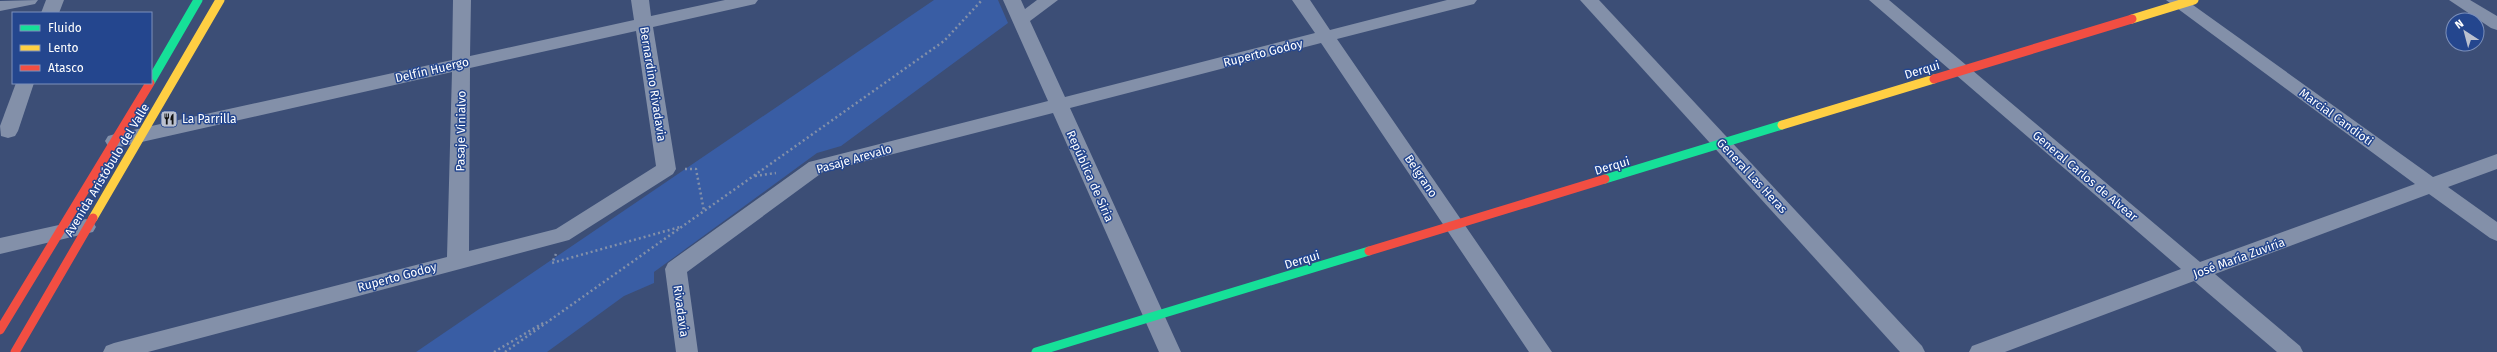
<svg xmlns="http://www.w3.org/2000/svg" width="2497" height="352" viewBox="0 0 2497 352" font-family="'Fira Sans',sans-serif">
	<rect width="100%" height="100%" fill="#3c4e76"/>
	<!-- green -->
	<path fill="#395da4" d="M934,0H998L1008,23L841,146L817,153L654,272V283L624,296L547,352H416Z"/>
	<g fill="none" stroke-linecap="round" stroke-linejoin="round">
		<!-- path -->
		<g stroke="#8390a9" stroke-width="2.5" stroke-dasharray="2 3" stroke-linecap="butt">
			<path d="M685,169H696L704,211"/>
			<path d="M755,176L776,173"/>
			<path d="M556,254L552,263L680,227"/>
			<path d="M494,352L543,323"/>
			<path d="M505,352L944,41L982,0"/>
		</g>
		<!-- street -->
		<g fill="#8390a9" fill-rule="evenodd">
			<path d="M38,0L35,4L0,11V1Z"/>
			<path d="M46,0H64L59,13H41Z"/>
			<path d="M453,0H471L470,56L634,20L631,0H649L651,16L725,0H758L755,4L653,27L676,169L673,174L569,240L148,352H103L106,346L114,343L447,257L452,72L115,148L108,146L105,141L108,136L115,134L452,60ZM636,31L656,166L556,229L469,251L470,68Z"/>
			<path d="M1003,0H1021L1025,9L1037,0H1058L1030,21L1065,97L1315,33L1292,0H1310L1330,30L1447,0H1477L1474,4L1337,39L1552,352H1529L1321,43L1070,108L1181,352H1159L1053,113L823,172L687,272L698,352H676L665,269L668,263L809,162L1048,101Z"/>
			<path d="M1580,0H1599L1922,346L1925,352H1900Z"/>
			<path d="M1869,0H1889L2200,262L2415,184L2166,0H2186L2433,177L2497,154V169L2448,187L2497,222V241L2490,238L2429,194L2215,274L2300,346L2303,352H2277L2194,281L2005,352H1969L1972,346L2181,269Z"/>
			<path d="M2449,0H2470L2497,16V30L2491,28Z"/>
			<path d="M16,83H34L18,131L15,136L8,138L1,136L0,126Z"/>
			<path d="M86,219L93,222L96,227L93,232L0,254V238Z"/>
		</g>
		<!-- fast -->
		<g stroke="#16e098" stroke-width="9">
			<path d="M151,81L198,0"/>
			<path d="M1605,179L1782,125"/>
			<path d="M1036,352L1369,251"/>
		</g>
		<!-- slow -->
		<g stroke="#ffcf43" stroke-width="9">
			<path d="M2132,19L2194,0"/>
			<path d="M1782,125L1934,79"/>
			<path d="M93,218L220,0"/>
		</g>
		<!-- jam -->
		<g stroke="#f24e42" stroke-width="9">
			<path d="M1934,79L2132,19"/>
			<path d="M1369,251L1605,179"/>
			<path d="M0,330L150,83"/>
			<path d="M15,352L93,218"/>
		</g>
	</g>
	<!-- icons -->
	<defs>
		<g id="restaurant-square" transform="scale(0.9)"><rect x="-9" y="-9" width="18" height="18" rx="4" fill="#bbc1cf" stroke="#24468e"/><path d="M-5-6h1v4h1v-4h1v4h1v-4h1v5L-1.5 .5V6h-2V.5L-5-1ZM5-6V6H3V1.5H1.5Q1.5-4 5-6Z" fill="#111"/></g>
	</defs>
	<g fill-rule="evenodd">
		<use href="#restaurant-square" x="169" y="119"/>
	</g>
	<g text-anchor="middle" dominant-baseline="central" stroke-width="3" stroke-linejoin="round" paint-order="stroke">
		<!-- street labels -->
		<g font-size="12" fill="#fff" stroke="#24468e">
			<text transform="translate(1263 53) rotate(-14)">Ruperto Godoy</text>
			<text transform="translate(432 70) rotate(-13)">Delfín Huergo</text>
			<text transform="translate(1922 70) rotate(-17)">Derqui</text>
			<text transform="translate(653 84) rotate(81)">Bernardino Rivadavia</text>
			<text transform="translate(2336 117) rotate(36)">Marcial Candioti</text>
			<text transform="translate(461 131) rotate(-89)">Pasaje Vinialvo</text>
			<text transform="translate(854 159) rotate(-16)">Pasaje Arevalo</text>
			<text transform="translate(1612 166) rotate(-17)">Derqui</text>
			<text transform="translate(107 170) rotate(-59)">Avenida Aristóbulo del Valle</text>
			<text transform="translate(1090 176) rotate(66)">República de Siria</text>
			<text transform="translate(1421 176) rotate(56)">Belgrano</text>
			<text transform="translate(1752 176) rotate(47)">General Las Heras</text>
			<text transform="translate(2085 176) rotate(40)">General Carlos de Alvear</text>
			<text transform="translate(2239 258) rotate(-20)">José María Zuviría</text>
			<text transform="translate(1302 260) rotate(-17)">Derqui</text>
			<text transform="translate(397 277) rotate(-15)">Ruperto Godoy</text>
			<text transform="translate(681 311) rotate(82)">Rivadavia</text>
		</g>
		<!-- poi labels -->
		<g font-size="12" fill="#fff" stroke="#24468e" text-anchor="start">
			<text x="182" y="119">La Parrilla</text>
		</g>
	</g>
	<!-- legend -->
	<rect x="12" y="12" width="140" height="72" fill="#24468e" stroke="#7c90bb"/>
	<rect x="20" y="25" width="20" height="6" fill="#16e098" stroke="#7c90bb"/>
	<text x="48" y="32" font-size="12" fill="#ffffff">Fluido</text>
	<rect x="20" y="45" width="20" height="6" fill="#ffcf43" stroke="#7c90bb"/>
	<text x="48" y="52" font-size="12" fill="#ffffff">Lento</text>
	<rect x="20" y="65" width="20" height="6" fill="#f24e42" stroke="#7c90bb"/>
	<text x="48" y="72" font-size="12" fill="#ffffff">Atasco</text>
	<!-- north arrow -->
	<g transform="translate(2465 32) rotate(324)"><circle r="19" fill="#24468e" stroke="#7c90bb"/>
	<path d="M0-3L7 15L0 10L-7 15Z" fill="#bbc1cf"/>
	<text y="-6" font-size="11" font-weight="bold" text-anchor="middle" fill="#ffffff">N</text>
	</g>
</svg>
